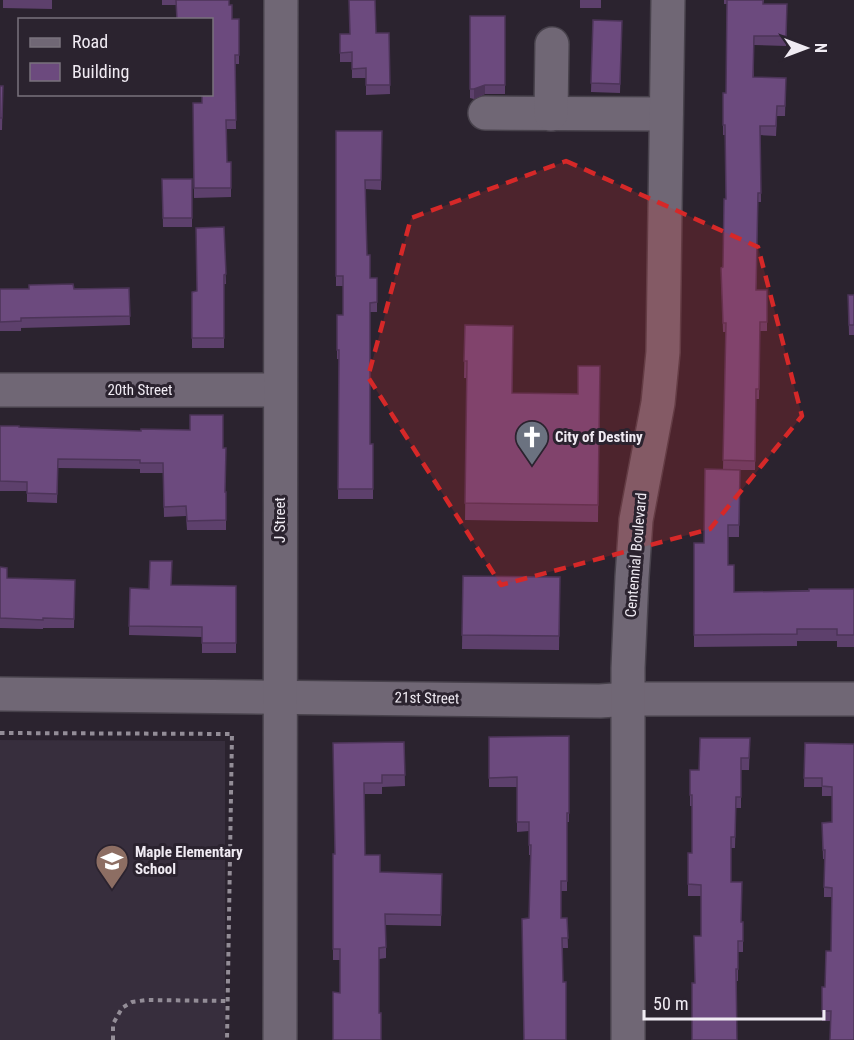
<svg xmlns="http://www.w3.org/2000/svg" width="854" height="1040" viewBox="0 0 854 1040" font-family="'Roboto Condensed',sans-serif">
	<rect width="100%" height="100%" fill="#2b232f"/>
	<!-- education -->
	<path fill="#372e3d" d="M0,740L225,741V1040H0Z"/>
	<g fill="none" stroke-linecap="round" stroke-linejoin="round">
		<!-- minor casing -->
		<g stroke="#48424c" stroke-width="36">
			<g id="minor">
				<path d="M485,113L666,114"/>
				<path d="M551,114L552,44"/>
				<path d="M0,390H280"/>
				<path d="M0,694L600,701L629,699H854"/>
				<path d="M280,1040L281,0"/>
				<path d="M628,1040V668L632,577L636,520L658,403L663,352L668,0"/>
			</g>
		</g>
		<!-- path -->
		<g stroke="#938d97" stroke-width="4" stroke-dasharray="4.5 4.5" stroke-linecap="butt">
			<path d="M0,733L232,734L227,1040"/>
			<path d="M113,1040V1024L122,1008L132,1002L146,1000L227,1001"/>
		</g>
		<!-- minor -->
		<use href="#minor" stroke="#706775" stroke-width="33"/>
	</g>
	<!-- wall -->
	<g fill="#5d406c">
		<path d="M3,0H52V9L3,8Z"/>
		<path d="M162,0H229V5L232,19H239V64H235L236,129H226L227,162H231V197L194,198L193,103H202L212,20L176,5H162Z"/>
		<rect x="580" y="0" width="21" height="8"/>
		<path d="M724,0H764L763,4H787L786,46L754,45V77L786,78L785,116H777L776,136L760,135L761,202H758L756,290H767V331H760L759,399H756L755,470H740L739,537H728V565L734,592L854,589V647H837V641H797V646L694,647V543H704L723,469L726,332H723L721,268L723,267L726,199L725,135H723V125L726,93L727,4H724Z"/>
		<path d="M470,16H505V94H485L474,99L470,98Z"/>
		<path d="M593,20L622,21L620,93L591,92Z"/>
		<path d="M389,33L390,94L366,95V78H352V62H340V34Z"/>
		<path d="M0,86H3L2,130H0Z"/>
		<path d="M336,131H382L381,190L365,189L367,255L370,278H377V312H370V444H373V499H338L339,359H337V315H343V286H336Z"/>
		<path d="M162,179H192V227H163Z"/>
		<path d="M224,227L226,284H224V348H192V292L197,291Z"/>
		<path d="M129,288L130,325L21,328V331H0V289Z"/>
		<path d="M848,295H854V335H849Z"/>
		<path d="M465,325L512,393L578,394L600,366L598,522L465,520L467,378H464Z"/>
		<path d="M0,426L223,448L225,492H226V530H187L186,516L164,517L163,473H140V469L58,468L57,503L27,502V491H0Z"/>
		<path d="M0,567L7,578L75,580L74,628H43V629L0,628Z"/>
		<path d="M463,576L560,577L559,650L462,649Z"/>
		<path d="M171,585L236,586V653H202V637L129,635L130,588L149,589Z"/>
		<path d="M569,736V822H567V891H561V918H567L568,948H562L563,982L566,1040L529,918L531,855H529V831L517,832V787H489V737Z"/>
		<path d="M750,738L749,770H741V808H736L735,848H731V882L741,922H743V952H738V981L695,983L701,936V896H688V853H692V806H690V770H699Z"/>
		<path d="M404,742L405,786L382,787V794H364L365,855L380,872L442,874L441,926L386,925V958L379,959V1013L381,1040L340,993V960H333V896L335,854L333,743Z"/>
		<path d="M805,743L854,744L831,1021H822V987H825L831,951L832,897H824V859H823L822,823L832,822V796H822V787H804Z"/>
	</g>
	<!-- shaded-wall -->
	<path fill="#4c3458" d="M485,85V94L474,99V89Z"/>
	<!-- building -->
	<g fill="#6c4a7e" stroke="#4c3458" stroke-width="1.5">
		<path d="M176,0H229V5H232V19H239V55H235L236,120H226L227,162H231V188H194L193,103H202V94H212V20H177Z"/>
		<path d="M349,0H375L376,33H389L390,85H366V68L352,69V52L340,53V34H350Z"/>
		<path d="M727,0H763V4H787L786,36H754L753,77L786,78L785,106H777L776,126H760L761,193H758L756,290H767V322H760L759,389H756L755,461L723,460L726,323H723L721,268L723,267L724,199H726L725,125H723V93H726Z"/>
		<path d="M470,16H505V85H485L474,89H470Z"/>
		<path d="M593,20L622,21L620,84L591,83Z"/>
		<path d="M0,86H3L2,118H0Z"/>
		<path d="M336,131H382L381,180H365L367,255H370V278H377V302L370,303V444H373V489H338L339,350H337V315H343V276H336Z"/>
		<path d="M162,179H192V218H163Z"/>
		<path d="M224,227L226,274L224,275V338H192V292L197,291L196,228Z"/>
		<path d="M73,284L74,289L129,288L130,316L21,318V321L0,322V289H29V285Z"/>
		<path d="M848,295H854V325H849Z"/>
		<path d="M465,325L513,326L512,393L578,394V366H600L598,505L465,503L467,361H464Z"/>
		<path d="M190,415H223V448H226L225,492H226V520L187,521L186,506L164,507L163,463H140V460L58,459L57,494L27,493V482L0,481V426H19V427L141,431V429L190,430Z"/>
		<path d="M705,469L740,470L739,525H728V565H734V592L809,591V589H854V635H837V629H797V634L694,635V543H704Z"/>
		<path d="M150,561H172L171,585L236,586V643H202V627L129,626L130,588L149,589Z"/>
		<path d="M0,567L7,568V578L75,580L74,619L43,618V620L0,618Z"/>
		<path d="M463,576L560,577L559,636L462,635Z"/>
		<path d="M569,736V813H567V881H561V918H567L568,938H562L563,982H566V1040H524L522,919L529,918L531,845H529V822H517V777L489,778V737Z"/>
		<path d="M700,738H750L749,758H741V797H736L735,837H731V882H742L741,922H743V941H738V969H736L737,1040H692V983H695L694,936H701V885L688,884V853H692V795H690V770H699Z"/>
		<path d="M404,742L405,775H382V783H364L365,855H380V872L442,874L441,915L385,914L386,947L379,948V1013H381V1040H333V992L340,993V949H333V854H335L333,743Z"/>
		<path d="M805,743L854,744V1040H830L831,1011H822V987H825L826,951H831L832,888L824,887L825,850H823L822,823L832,822V787L822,786V778H804Z"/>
	</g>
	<!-- marked area -->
	<path fill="#d62828" fill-opacity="0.2" stroke="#d62828" stroke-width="4.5" stroke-dasharray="12 8" stroke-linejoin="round" d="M566,161L758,247L802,416L710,529L501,585L368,377L411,218Z"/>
	<!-- icons -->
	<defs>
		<g id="church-pin" transform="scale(1.725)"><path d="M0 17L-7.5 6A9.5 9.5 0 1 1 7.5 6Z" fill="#6b7280" stroke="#2b232f"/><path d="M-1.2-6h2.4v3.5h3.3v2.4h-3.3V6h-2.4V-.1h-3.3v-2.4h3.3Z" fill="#fff"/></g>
		<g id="school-pin" transform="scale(1.725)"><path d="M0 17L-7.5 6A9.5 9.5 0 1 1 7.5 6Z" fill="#8d6e63" stroke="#2b232f"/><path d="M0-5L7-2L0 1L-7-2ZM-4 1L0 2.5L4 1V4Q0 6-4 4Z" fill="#fff"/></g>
	</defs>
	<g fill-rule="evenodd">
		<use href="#church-pin" x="532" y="437"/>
		<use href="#school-pin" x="112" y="861"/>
	</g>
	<g text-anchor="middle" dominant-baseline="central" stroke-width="6" stroke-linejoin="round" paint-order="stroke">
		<!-- street labels -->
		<g font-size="15" fill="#f0ebf3" stroke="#2b232f">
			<text x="140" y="390">20th Street</text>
			<text transform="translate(280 520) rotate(-90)">J Street</text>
			<text transform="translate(636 555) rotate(-85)">Centennial Boulevard</text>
			<text transform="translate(427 698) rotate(1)">21st Street</text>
		</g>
		<!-- poi labels -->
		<g font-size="15" font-weight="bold" fill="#f0ebf3" stroke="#2b232f" text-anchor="start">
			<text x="555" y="437">City of Destiny</text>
			<text x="135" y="852">Maple Elementary<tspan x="135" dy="17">School</tspan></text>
		</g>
	</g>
	<!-- legend -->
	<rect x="18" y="18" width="195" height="78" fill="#2b232f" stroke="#7a737d" stroke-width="1.5"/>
	<rect x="30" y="38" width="30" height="9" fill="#706775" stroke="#7a737d" stroke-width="1.5"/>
	<text x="72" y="48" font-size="18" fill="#f0ebf3">Road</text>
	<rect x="30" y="63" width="30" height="18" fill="#6c4a7e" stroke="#7a737d" stroke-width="1.5"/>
	<text x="72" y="78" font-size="18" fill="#f0ebf3">Building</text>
	<!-- north arrow -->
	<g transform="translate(806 48) rotate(90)" stroke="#2b232f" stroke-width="4.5" paint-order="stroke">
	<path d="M0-4.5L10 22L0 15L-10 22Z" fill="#f0ebf3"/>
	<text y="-9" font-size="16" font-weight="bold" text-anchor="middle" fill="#f0ebf3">N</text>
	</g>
	<!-- scale -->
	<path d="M644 1010v9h180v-9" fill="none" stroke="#f0ebf3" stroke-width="3"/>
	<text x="653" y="1010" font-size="18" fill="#f0ebf3" stroke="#2b232f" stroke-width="4.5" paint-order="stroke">50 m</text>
</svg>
